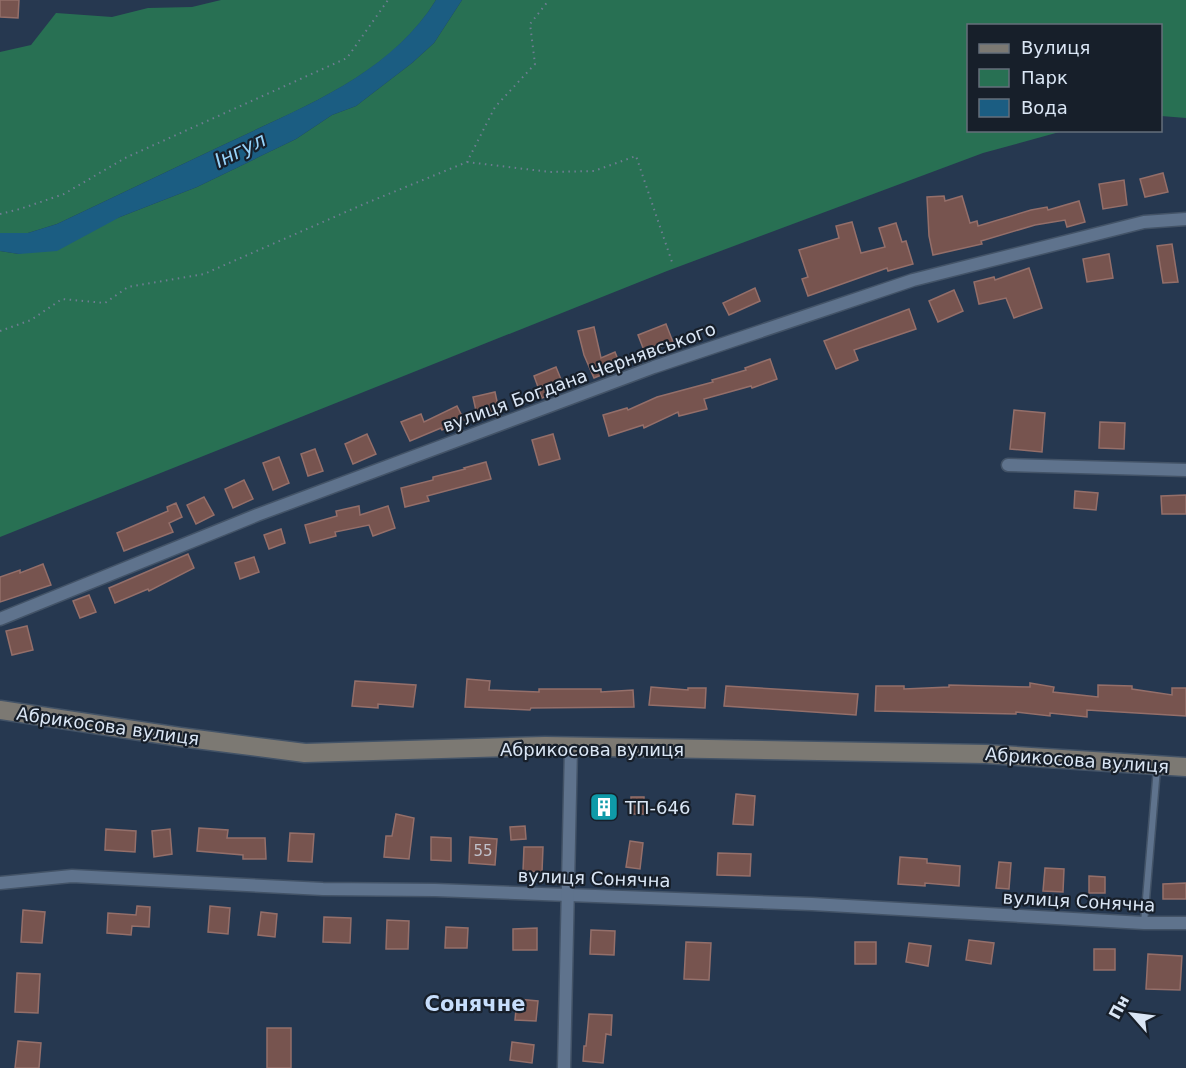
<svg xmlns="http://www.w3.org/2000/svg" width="1186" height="1068" viewBox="0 0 1186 1068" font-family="'DejaVu Sans',sans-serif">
	<rect width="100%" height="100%" fill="#263850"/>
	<!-- green -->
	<g fill="#287053">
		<path d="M221,0H436C390,76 298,109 221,146C166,172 112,198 57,224L28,233H0V52L31,45L56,13L112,17L148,8L192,7Z"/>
		<path d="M462,0H1186V118L1161,116L1160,26H968V130L1063,131L983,153L667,271L0,537V251L19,254L120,217L197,187L296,139L332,115L356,106L412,63L434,43Z"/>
	</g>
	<!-- water -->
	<path fill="#1b5d82" d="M436,0H462L434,43L412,63L356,106L332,115L296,139L197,187L120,217L57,251L19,254L0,251V233H28L57,224C112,198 166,172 221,146C298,109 389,76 436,0Z"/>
	<!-- building -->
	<g fill="#77544f" stroke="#946f6a" stroke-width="1.5">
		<path d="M0,0H19L18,18L0,17Z"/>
		<path d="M1163,173L1168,192L1145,197L1140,179Z"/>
		<path d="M1124,180L1127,205L1103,209L1099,184Z"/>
		<path d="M944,196L945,201L962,196L970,223L977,221L978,226L1031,210L1047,207L1048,210L1079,201L1085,222L1067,227L1065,220L1035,225L981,241L982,244L933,255L929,236L927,197Z"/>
		<path d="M852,222L861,253L885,247L879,228L896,223L902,242L906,241L913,264L888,271L887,268L808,296L802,279L808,277L799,250L839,238L836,226Z"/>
		<path d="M1172,244L1178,282L1163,283L1157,246Z"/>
		<path d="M1109,254L1113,278L1087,282L1083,259Z"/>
		<path d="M1029,268L1042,308L1014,318L1006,298L979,304L974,282L994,277L995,280Z"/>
		<path d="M755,288L760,301L729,315L723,303Z"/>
		<path d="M954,290L963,311L938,322L929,301Z"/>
		<path d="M909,309L916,329L854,350L858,360L836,369L824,341Z"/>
		<path d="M666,324L673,342L645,353L638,335Z"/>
		<path d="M594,327L601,358L615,352L621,367L594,378L584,355L578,331Z"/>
		<path d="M770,359L777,379L752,388L751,386L704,399L707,409L679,416L678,412L644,428L643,425L609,436L603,415L627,408L628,410L657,397L713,382L712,380L746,370L745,368Z"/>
		<path d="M556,367L565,389L542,398L534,376Z"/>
		<path d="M495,392L500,415L478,420L473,397Z"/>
		<path d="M457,406L464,420L442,430L441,428L410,441L401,422L421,414L424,422Z"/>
		<path d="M1014,410L1045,413L1042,452L1010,449Z"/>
		<path d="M1100,422L1125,423L1124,449L1099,448Z"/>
		<path d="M367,434L376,454L353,464L345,444Z"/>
		<path d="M553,434L560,459L539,465L532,440Z"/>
		<path d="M315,449L323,471L308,476L301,454Z"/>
		<path d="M279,457L289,483L273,490L263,463Z"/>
		<path d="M486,462L491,479L427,496L429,501L405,507L401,488L433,480V477L465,469L464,468Z"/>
		<path d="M244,480L253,499L233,508L225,489Z"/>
		<path d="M1075,491L1098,493L1096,510L1074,508Z"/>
		<path d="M1186,495V514H1162L1161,496Z"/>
		<path d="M204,497L214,515L196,524L187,505Z"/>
		<path d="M176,503L182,517L169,523L173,532L124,551L117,533L168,511L167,507Z"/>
		<path d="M359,506L360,515L388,506L395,528L373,536L369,525L335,532L336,536L310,543L305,525L337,516L336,511Z"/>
		<path d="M281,529L285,543L269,549L264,535Z"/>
		<path d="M188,554L194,568L149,591L148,589L115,603L109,588Z"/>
		<path d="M254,557L259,572L240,579L235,563Z"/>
		<path d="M43,564L51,585L0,602V577L20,570V573Z"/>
		<path d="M89,595L96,612L80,618L73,601Z"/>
		<path d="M27,626L33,650L12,655L6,631Z"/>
		<path d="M467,679L490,681L489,690L539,692V689H601V692L633,690L634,707L531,708L530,710L465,707Z"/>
		<path d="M355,681L416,685L413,707L378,704V708L352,706Z"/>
		<path d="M1030,683L1054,687L1053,692L1098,697V685L1132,686V689L1172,695V688H1186V716L1087,710V717L1050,713V716L1016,712V714L875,711L876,686H904V689L949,687V685L1030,687Z"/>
		<path d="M726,686L858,694L856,715L724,706Z"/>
		<path d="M651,687L688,690V688H706L705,708L649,705Z"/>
		<path d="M736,794L755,796L753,825L733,824Z"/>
		<rect x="631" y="797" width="13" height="17"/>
		<path d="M396,814L414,818L409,859L384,857L386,836H392Z"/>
		<path d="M525,826L526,839L511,840L510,827Z"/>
		<path d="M199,828L228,830L227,838H265L266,859H243V855L197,851Z"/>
		<path d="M106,829L136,831L135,852L105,850Z"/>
		<path d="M170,829L172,854L154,857L152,831Z"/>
		<path d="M290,833L314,834L312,862L288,861Z"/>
		<path d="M431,837L451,838V861L431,860Z"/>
		<path d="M470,837L497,839L495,865L469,863Z"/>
		<path d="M630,841L643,843L640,869L626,867Z"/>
		<path d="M524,847H543L542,872L523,871Z"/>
		<path d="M718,853L751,854L750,876L717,875Z"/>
		<path d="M900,857L927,859V863L960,866L959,886L925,883V886L898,884Z"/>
		<path d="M999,862L1011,863L1009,889L996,888Z"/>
		<path d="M1045,868L1064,869L1063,892L1043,891Z"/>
		<path d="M1089,876L1105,877V893H1089Z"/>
		<path d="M1186,883V899H1163V884Z"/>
		<path d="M137,906L150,907L149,927L132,926L131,935L107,933L108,913L136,915Z"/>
		<path d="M210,906L230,908L228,934L208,932Z"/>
		<path d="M23,910L45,912L42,943L21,942Z"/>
		<path d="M261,912L277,914L275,937L258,935Z"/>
		<path d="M324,917L351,918L350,943L323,942Z"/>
		<path d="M387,920L409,921L408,949H386Z"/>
		<path d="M446,927L468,928L467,948H445Z"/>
		<path d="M537,928V950H513V929Z"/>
		<path d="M591,930L615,931L614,955L590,954Z"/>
		<path d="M969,940L994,943L991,964L966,960Z"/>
		<path d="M686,942L711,943L709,980L684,979Z"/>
		<rect x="855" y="942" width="21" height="22"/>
		<path d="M909,943L931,946L928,966L906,962Z"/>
		<rect x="1094" y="949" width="21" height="21"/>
		<path d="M1148,954L1182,956L1180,990L1146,989Z"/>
		<path d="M17,973L40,974L38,1013L15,1012Z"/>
		<path d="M517,999L538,1001L536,1021L515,1020Z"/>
		<path d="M589,1014L612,1015L611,1035L606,1034L603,1063L583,1061L584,1046H586Z"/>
		<rect x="267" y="1028" width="24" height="40"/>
		<path d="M18,1041L41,1043L39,1068H15Z"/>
		<path d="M512,1042L534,1045L532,1063L510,1060Z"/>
	</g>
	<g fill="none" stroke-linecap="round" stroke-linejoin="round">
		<!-- lane casing -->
		<g stroke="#435367" stroke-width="9">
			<path id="lane" d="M1144,923L1157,768"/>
		</g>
		<!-- street casing -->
		<g stroke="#435367" stroke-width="15">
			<g id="street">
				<path d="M1008,465L1186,470"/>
				<path d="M0,619L257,515L654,367L913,280L1144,222L1186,219"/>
				<path d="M0,883L72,876L323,889L435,890L812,904L1144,923H1186"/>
				<path d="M564,1068L571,747"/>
			</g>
		</g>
		<!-- secondary casing -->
		<g stroke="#435367" stroke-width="21">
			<path id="secondary" d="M0,710L180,737L305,753L545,746L986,754L1186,767"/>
		</g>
		<!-- path -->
		<g stroke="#6e7d92" stroke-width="2" stroke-dasharray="1.5 4.5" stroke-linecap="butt">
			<path d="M467,162L550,172L594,171L636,156L673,265"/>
			<path d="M0,214L20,209L64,194L125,158L347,58L388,0"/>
			<path d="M0,331L31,320L62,299L105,303L128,287L204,274L364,204L467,162L495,107L535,64L530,24L549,0"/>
		</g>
		<!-- lane -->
		<use href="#lane" stroke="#5f738d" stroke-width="6"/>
		<!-- street -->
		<use href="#street" stroke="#5f738d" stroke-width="12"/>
		<!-- secondary -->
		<use href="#secondary" stroke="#7c7973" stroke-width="18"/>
	</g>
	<!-- icons -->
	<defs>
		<g id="building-square" transform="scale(1.5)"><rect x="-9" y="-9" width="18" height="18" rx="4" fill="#0f9aa8" stroke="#171f2a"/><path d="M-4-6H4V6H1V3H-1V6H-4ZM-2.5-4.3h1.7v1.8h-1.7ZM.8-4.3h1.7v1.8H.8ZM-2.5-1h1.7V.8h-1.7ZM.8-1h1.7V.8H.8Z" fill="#fff"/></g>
	</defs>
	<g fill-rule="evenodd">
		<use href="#building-square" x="604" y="807"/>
	</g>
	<g text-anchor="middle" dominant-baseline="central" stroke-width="4.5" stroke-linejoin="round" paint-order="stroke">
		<!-- number labels -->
		<g font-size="15" fill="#c1c2cc">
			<text x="483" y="851">55</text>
		</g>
		<!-- street labels -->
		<g font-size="18" fill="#dae6f5" stroke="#171f2a">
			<text transform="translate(579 377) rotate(-20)">вулиця Богдана Чернявського</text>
			<text transform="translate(108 726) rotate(8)">Абрикосова вулиця</text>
			<text x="592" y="749">Абрикосова вулиця</text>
			<text transform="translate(1077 760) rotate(4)">Абрикосова вулиця</text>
			<text transform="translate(594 878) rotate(2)">вулиця Сонячна</text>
			<text transform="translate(1079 901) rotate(3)">вулиця Сонячна</text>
		</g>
		<!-- poi labels -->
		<g font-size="18" fill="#dae6f5" stroke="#171f2a" text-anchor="start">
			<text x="625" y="807">ТП-646</text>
		</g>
		<!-- water labels -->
		<g font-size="20" font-style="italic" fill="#96d3fa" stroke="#171f2a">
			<text transform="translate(240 150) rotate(-26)">Інгул</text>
		</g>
		<!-- quarter labels -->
		<g font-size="21" font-weight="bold" fill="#c7defc" stroke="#171f2a">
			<text x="475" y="1004">Сонячне</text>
		</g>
	</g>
	<!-- legend -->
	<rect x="967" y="24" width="195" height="108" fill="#171f2a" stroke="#656f7b" stroke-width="1.5"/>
	<rect x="979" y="44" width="30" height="9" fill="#7c7973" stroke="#656f7b" stroke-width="1.5"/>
	<text x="1021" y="54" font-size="18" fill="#dae6f5">Вулиця</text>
	<rect x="979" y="69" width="30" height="18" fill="#287053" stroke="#656f7b" stroke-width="1.5"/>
	<text x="1021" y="84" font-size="18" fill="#dae6f5">Парк</text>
	<rect x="979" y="99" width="30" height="18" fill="#1b5d82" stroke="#656f7b" stroke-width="1.5"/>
	<text x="1021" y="114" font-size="18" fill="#dae6f5">Вода</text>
	<!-- north arrow -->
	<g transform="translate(1132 1014) rotate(298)" stroke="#171f2a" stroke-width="4.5" paint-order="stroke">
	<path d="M0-4.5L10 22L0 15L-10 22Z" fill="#dae6f5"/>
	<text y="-9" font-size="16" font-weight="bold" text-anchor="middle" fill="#dae6f5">Пн</text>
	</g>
</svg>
